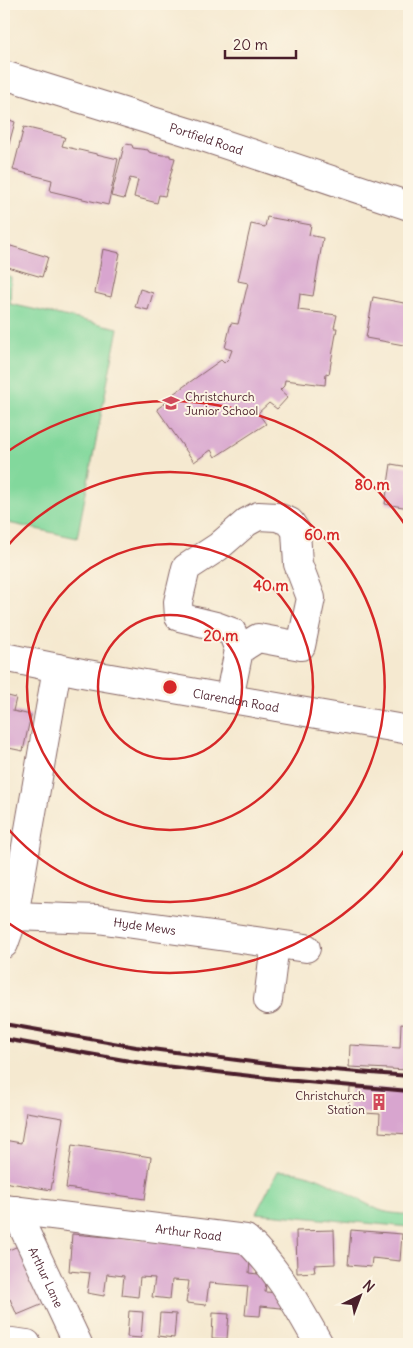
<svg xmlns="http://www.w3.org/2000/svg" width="413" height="1348" viewBox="0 0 413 1348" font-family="Delius,sans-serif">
	<rect width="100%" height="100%" fill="#fcf5e5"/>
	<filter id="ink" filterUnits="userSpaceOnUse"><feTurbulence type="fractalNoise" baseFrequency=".02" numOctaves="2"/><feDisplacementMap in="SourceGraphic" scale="10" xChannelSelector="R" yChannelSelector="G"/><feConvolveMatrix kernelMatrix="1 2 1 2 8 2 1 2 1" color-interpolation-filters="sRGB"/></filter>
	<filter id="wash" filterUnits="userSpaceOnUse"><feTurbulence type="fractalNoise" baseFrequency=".0096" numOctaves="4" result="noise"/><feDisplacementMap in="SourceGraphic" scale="20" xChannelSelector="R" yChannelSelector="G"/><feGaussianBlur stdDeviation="1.12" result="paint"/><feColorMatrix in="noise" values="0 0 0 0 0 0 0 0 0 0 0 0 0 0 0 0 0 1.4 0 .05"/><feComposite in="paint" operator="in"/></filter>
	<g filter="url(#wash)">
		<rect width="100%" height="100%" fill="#f5e9d0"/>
		<!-- green -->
		<g fill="#82d89c" stroke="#667c64">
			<path d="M4,274L11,277L10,304L118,328L77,538L4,522Z"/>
			<path d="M278,1171C317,1169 343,1193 375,1208C386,1214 398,1213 409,1215V1227L256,1213Z"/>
		</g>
		<g id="blocks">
			<!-- building -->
			<g fill="#d8a5cf">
				<path d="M4,103L7,104L10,108L7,119L15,122L4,162Z"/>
				<path d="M24,127L65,137L62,146L118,159L108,205L50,191L52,180L13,170Z"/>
				<path d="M126,144L132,145L133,148L148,150L149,152L162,155H170V157L175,158L165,196L159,195L157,203L134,197L138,180L130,178L124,199L111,196L124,146Z"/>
				<path d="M267,217L311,225L309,235L323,238L313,296L300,294L298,310L337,315L334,328H337L329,374L326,373L325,385L285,380L284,386L280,390L288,397L277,409L269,403L258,413L266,424L215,457L211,450L194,462L157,409L175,396L173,394L221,360L224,363L229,358L232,350L225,348L231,323L238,324L248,283L238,281L251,224L265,227Z"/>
				<path d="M4,244L48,257L42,277L4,266Z"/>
				<path d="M103,249L120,253L111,297L95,293Z"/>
				<path d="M140,289L153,293L148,310L135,307Z"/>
				<path d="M373,297L409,304V346L366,338Z"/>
				<path d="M391,464L409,467V508L385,504Z"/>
				<path d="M4,695L16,698L13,711L31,715L23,751L4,747Z"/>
				<path d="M401,1024L409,1025V1070L349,1067L350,1045L400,1048Z"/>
				<path d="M350,1088L409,1091V1134L379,1132L380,1114L348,1112Z"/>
				<path d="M26,1112L63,1118L51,1190L4,1182V1140L21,1143Z"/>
				<path d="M72,1145L151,1157L145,1199L66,1188Z"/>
				<path d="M334,1230L335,1264L314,1265L315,1272L297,1273L296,1231Z"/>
				<path d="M351,1230L402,1234L400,1261L372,1258L371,1267L348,1265Z"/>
				<path d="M72,1234L251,1249L249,1273L267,1275L265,1292L283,1293L281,1308L261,1306L260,1316L245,1315L248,1286L209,1283L206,1305L186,1303L189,1281L172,1280L170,1299L152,1297L155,1278L140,1277L138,1297L122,1295L124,1276L107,1274L104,1296L87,1293L90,1273L69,1271Z"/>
				<path d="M23,1244L48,1302L17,1315L10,1299L4,1302V1252Z"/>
				<path d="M129,1311L143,1312L141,1338L127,1337Z"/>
				<path d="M160,1313L176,1314L174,1338L158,1336Z"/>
				<path d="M213,1313L229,1314L227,1339L212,1338Z"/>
			</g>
		</g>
	</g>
	<g filter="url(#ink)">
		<use href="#blocks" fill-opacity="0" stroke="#866665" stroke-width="1"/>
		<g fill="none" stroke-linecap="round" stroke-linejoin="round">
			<!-- minor casing -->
			<g stroke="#866665" stroke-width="30">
				<g id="minor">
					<path id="s1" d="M4,75L188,132L409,206"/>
					<path id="s2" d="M4,657L82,673L409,730"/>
					<path d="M229,699L239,650L232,632L216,626L179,617L178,602L186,568L218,547L247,522L258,516L277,517L290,522L296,531L298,564L311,598L301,646L258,638L239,650"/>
					<path d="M14,916L57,668"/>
					<path id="s3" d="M4,944L14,916L97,919L306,948"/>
					<path d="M268,1000L275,944"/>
					<path id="s4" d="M4,1209L246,1239C278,1269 298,1307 319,1344"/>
					<path id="s5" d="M15,1210L78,1344"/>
					<path d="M4,1341L27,1344"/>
				</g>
			</g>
			<!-- minor -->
			<use href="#minor" stroke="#fff" stroke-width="28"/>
			<!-- rail -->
			<g stroke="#4a1f2b" stroke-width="4">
				<path d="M4,1024L136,1047L283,1066L409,1076"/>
				<path d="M4,1039L147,1064L285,1080L409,1091"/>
			</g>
		</g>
	</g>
	<!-- distance rings -->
	<g fill="none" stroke="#d62828" stroke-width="2.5">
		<circle cx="170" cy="687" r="72"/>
		<circle cx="170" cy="687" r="143"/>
		<path d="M4 550A215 215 0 1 1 4 824"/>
		<path d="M408 845A286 286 0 0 1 4 920M4 454A286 286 0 0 1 408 529"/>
	</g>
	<!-- icons -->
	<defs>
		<g id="school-bare" transform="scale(1.35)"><path d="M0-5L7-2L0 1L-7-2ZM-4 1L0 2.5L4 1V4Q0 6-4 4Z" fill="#d1495b" stroke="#fcf5e5" stroke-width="2.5" paint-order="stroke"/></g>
		<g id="building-bare" transform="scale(1.35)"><path d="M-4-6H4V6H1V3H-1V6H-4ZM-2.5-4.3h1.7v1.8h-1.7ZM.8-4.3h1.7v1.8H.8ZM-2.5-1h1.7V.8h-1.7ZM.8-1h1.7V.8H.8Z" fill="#d1495b" stroke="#fcf5e5" stroke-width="2.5" paint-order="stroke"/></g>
	</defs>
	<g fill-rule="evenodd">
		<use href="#school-bare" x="171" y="403"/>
		<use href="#building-bare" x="379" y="1102"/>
	</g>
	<g text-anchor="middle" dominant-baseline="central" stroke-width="4" stroke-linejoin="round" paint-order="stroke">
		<!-- street labels -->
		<g font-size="12" fill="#4a1f2b" stroke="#fcf5e5">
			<text stroke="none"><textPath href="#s1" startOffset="212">Portfield Road</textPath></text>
			<text stroke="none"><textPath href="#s2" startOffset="236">Clarendon Road</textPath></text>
			<text stroke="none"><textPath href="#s3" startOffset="161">Hyde Mews</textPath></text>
			<text stroke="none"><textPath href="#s4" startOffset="186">Arthur Road</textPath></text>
			<text stroke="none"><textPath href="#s5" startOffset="74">Arthur Lane</textPath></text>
		</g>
		<!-- poi labels -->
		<g font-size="12" fill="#4a1f2b" stroke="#fcf5e5" text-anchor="start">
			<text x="185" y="396">Christchurch<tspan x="185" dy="14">Junior School</tspan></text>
			<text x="365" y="1095" text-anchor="end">Christchurch<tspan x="365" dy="14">Station</tspan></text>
		</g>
	</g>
	<circle cx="170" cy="687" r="8" fill="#d62828" stroke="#fcf5e5" stroke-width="2.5"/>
	<g font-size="15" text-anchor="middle" font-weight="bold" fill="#d62828" stroke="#fcf5e5" stroke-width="4" stroke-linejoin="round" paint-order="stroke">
		<text x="372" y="490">80 m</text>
		<text x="322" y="540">60 m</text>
		<text x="271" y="591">40 m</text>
		<text x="221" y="641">20 m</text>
	</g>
	<!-- margin -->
	<rect width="413" height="1348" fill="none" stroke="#fcf5e5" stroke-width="20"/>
	<!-- north arrow -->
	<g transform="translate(360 1296) rotate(42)" stroke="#fcf5e5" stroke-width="4" paint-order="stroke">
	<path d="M0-4L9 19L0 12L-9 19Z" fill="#4a1f2b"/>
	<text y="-8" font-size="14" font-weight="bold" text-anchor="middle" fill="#4a1f2b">N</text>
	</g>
	<!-- scale -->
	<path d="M225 50v8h71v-8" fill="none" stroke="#4a1f2b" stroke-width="2.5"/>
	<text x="233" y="50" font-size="15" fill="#4a1f2b" stroke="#fcf5e5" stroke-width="4" paint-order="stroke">20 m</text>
</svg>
